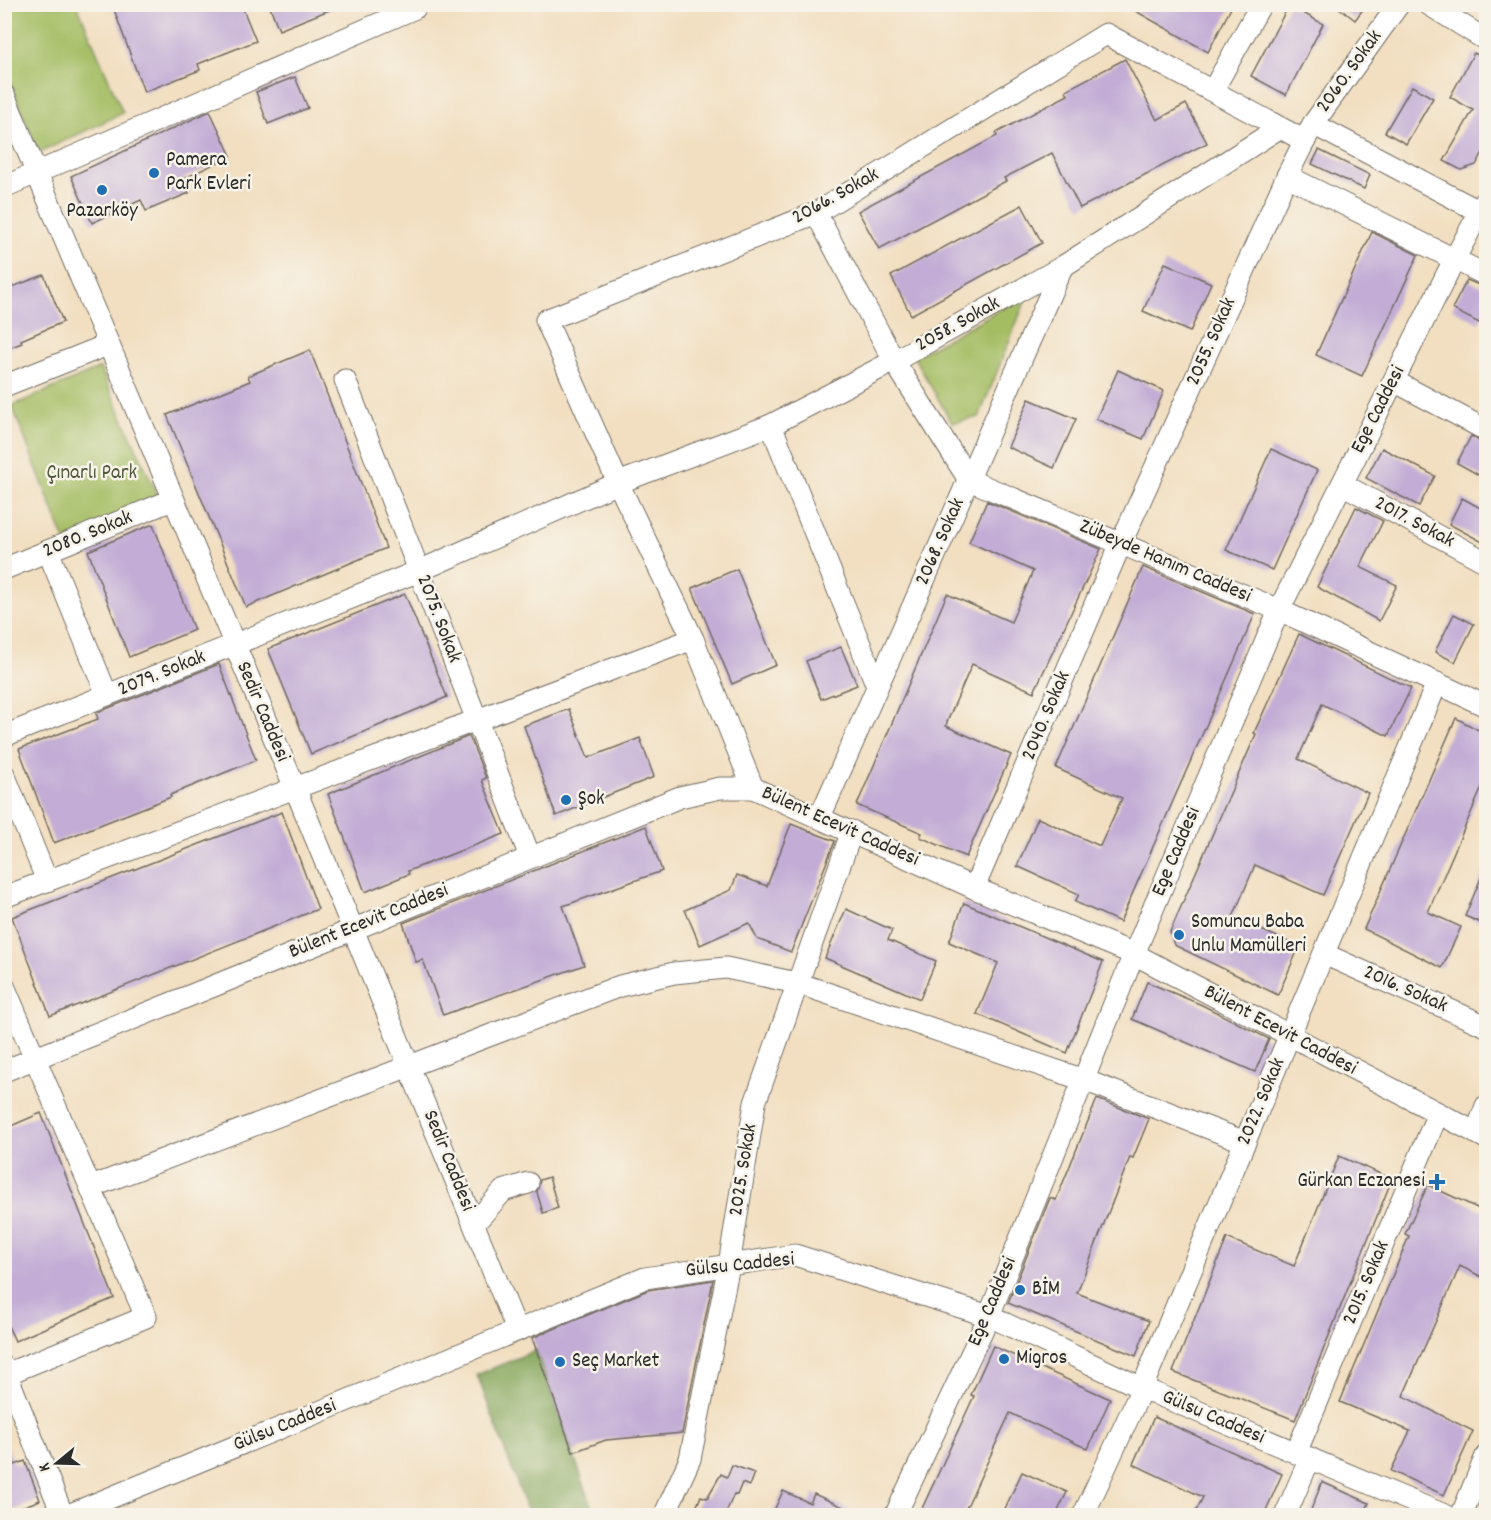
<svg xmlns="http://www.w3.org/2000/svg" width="1491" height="1520" viewBox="0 0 1491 1520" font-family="Dekko,sans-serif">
	<rect width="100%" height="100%" fill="#f7f3e8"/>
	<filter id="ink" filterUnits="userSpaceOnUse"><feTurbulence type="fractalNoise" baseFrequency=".0167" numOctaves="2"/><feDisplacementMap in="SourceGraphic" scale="12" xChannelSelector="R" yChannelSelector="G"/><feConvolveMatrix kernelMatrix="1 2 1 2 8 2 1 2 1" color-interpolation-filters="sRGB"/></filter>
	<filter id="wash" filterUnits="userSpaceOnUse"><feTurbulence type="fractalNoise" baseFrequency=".008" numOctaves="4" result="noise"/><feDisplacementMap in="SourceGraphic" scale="24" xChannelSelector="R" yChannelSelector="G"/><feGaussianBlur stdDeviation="1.35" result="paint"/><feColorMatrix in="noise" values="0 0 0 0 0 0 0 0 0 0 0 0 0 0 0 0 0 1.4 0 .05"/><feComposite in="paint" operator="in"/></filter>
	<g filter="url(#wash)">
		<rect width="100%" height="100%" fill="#f2dfc1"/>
		<!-- green -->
		<g fill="#a4bd63" stroke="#687447" stroke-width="1.5">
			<path d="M4,5H77L123,113L39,153L5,70Z"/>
			<path d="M1028,294L979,417L952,423L914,357Z"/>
			<path d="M100,368L161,503L65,541L12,406Z"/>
		</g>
		<!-- forest -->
		<path fill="#83a459" stroke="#576842" stroke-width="1.5" d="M536,1350L595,1515H529L477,1375Z"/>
		<g id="blocks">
			<!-- building -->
			<g fill="#c3add6">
				<path d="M112,4H241L256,41L198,64L200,70L144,92Z"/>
				<path d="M269,4H342V5L279,30Z"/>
				<path d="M1123,4H1233L1208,52Z"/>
				<path d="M1334,4H1367L1355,20Z"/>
				<path d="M1289,5L1323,24L1286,95L1251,76Z"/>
				<path d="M1474,53L1486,59V147L1476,165L1461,170L1444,161L1473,110L1450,97Z"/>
				<path d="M1125,59L1157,120L1186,104L1207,143L1080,208L1052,153L1004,178L1006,181L879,249L858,211L997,136L996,133L1068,95L1066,90Z"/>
				<path d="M295,77L308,108L268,124L256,92Z"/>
				<path d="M1412,86L1433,98L1406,144L1385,132Z"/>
				<path d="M210,111L231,156L183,179L189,193L146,211L141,200L92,223L71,176Z"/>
				<path d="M1319,150L1370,175L1364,189L1312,164Z"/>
				<path d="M1022,205L1042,243L911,315L891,276Z"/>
				<path d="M1372,232L1418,255L1362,376L1316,355Z"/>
				<path d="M1165,263L1211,283L1190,332L1143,311Z"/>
				<path d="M44,275L63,322L21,340L22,343L4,350V290Z"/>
				<path d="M1467,280L1486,288V308L1479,323L1452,309Z"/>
				<path d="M310,350L386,548L246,607L167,415L250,381L248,376Z"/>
				<path d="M1118,370L1164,391L1143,439L1096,419Z"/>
				<path d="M1029,399L1076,419L1054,468L1008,447Z"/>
				<path d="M1471,436L1486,445V479L1457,463Z"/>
				<path d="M1382,448L1435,476L1419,506L1366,478Z"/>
				<path d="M1271,449L1317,470L1272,570L1226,550Z"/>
				<path d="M1462,498L1486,511V544L1449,524Z"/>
				<path d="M987,501L1101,549L1034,692L972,664L947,722L946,726L1011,755L966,857L920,837L922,833L857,805L947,594L1011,622L1033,571L969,542Z"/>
				<path d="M1356,507L1383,521L1360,567L1397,585L1379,621L1317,587Z"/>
				<path d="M153,524L194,630L129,657L88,551Z"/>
				<path d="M1143,567L1255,614L1120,922L1075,902L1079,894L1017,866L1038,818L1100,846L1122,798L1056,768Z"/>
				<path d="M737,569L776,665L732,684L692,588Z"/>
				<path d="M405,594L447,697L311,754L268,649Z"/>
				<path d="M1454,614L1474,624L1455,662L1435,652Z"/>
				<path d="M1299,634L1411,688L1388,736L1322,704L1298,759L1368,793L1323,895L1255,865L1233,917L1299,947L1278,995L1174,945L1170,932L1256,734L1254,733Z"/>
				<path d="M841,647L857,685L821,699L806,661Z"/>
				<path d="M219,664L256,760L170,795L171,797L54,843L19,749L98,719L96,713Z"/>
				<path d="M569,709L588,758L640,738L654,777L556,816L524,726Z"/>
				<path d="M1456,718L1486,734V778L1428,912L1461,927L1442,968L1364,929Z"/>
				<path d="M469,736L486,778L482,780L504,834L408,871L409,874L365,892L328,794Z"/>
				<path d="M282,812L318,909L50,1016L12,917Z"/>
				<path d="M791,824L835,841L791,952L757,939L749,923L700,945L685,910L731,890L737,875L767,886Z"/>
				<path d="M646,826L662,871L563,906L584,965L443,1015L423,960L416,962L403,923Z"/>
				<path d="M1486,866V925L1465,916Z"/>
				<path d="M964,903L1103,962L1067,1053L977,1014L998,963L949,942Z"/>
				<path d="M846,909L892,930L888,940L936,961L920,999L825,958Z"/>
				<path d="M1147,982L1202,1005L1269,1039L1255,1072L1132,1019Z"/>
				<path d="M1097,1099L1149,1119L1133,1158L1130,1157L1077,1293L1149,1321L1136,1356L1008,1303L1050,1198L1056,1200Z"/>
				<path d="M41,1113L114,1298L15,1341L4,1317V1129Z"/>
				<path d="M1339,1156L1392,1179L1295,1420L1173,1372L1227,1238L1294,1266Z"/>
				<path d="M549,1177L558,1208L543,1213L537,1192L540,1180Z"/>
				<path d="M1428,1185L1486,1212V1279L1460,1266L1403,1396L1473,1431L1444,1495L1391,1471L1410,1431L1340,1402L1409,1236L1405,1234Z"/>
				<path d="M713,1280L682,1433L606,1440L573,1452L532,1338L648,1290Z"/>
				<path d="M993,1346L1110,1399L1088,1449L1010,1413L963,1515H919L974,1396L971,1395Z"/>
				<path d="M1154,1417L1282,1474L1264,1515H1194L1203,1497L1133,1464Z"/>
				<path d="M4,1440L15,1465L25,1461L40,1500L9,1512L4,1501Z"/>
				<path d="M732,1465L754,1473L749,1486L742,1483L737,1495L734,1494L725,1515H693L701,1496L707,1498L721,1474L727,1477Z"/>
				<path d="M1022,1472L1067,1492L1056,1515H1002Z"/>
				<path d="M1322,1482L1369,1503L1364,1515H1309Z"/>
				<path d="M783,1491L810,1503L814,1494L861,1515H772Z"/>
			</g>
		</g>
	</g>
	<g filter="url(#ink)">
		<use href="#blocks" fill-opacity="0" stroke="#716a60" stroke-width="1.5"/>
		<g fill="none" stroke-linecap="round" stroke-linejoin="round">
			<!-- minor casing -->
			<g stroke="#716a60" stroke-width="23">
				<g id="minor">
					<path d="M1428,4L1486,40"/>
					<path d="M1213,90L1261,4"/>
					<path d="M4,95L295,788L517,1330"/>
					<path d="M1313,124L1486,215"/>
					<path d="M1287,176L1486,275"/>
					<path d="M4,187L415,8L416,4"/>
					<path d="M816,213L894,361L969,480L1279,610L1486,706"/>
					<path d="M345,380L530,857"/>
					<path d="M1394,381L1486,430"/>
					<path d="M4,386L107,345"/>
					<path d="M771,425L877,686"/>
					<path d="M1342,484L1486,562"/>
					<path d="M48,551L107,695"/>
					<path d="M4,569L172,500"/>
					<path d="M4,736L419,571L618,483L771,425L894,361L1062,267L1279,128"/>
					<path d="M4,774L47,881"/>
					<path d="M753,788L693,639L618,483L546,320L816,213L1106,34L1305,141"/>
					<path d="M820,817L1062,267"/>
					<path d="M974,888L1121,543L1287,176L1313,124L1399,4"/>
					<path d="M4,897L693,639"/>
					<path d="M1324,954L1486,1026"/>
					<path d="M4,986L146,1317L4,1375"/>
					<path d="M4,1071L680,797L720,788H753L974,888L1134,954L1486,1138"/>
					<path d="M1476,1133L1486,1106"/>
					<path d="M91,1187L620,986L674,973L726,968L797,983L1084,1080L1245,1142"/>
					<path d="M474,1224L503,1191L528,1183"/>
					<path d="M4,1367L63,1516"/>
					<path d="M1296,1453L1438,1113"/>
					<path d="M66,1516L645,1278L795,1255L989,1316L1142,1388L1447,1516"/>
					<path d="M664,1516L690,1459L729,1265L755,1103L852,831"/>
					<path d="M895,1516L989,1316L1134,954L1279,610L1455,258L1486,200"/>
					<path d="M1083,1516L1142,1388L1437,683"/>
					<path d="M1285,1516L1310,1458"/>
					<path d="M1461,1516L1486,1456"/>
				</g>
			</g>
			<!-- minor -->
			<use href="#minor" stroke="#fff" stroke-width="21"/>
		</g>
	</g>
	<!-- markers -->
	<g fill="#1f6fb2" stroke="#f7f3e8" stroke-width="2">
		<circle cx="154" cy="173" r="6"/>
		<circle cx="102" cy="190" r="6"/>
		<circle cx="566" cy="800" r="6"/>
		<circle cx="1179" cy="935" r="6"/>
		<path d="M1434 1173h6v6h6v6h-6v6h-6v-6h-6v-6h6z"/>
		<circle cx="1020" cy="1290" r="6"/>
		<circle cx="1004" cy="1359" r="6"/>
		<circle cx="560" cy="1362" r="6"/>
	</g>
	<g text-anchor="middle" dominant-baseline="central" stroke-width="5" stroke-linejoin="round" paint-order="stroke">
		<!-- street labels -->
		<g font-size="21" fill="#2b2b2b" stroke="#f7f3e8">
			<text transform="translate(1350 72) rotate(-54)">2060. Sokak</text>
			<text transform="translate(836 197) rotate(-29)">2066. Sokak</text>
			<text transform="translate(958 325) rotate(-29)">2058. Sokak</text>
			<text transform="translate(1212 342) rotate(-66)">2055. Sokak</text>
			<text transform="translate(1379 410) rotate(-63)">Ege Caddesi</text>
			<text transform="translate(1414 523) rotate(28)">2017. Sokak</text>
			<text transform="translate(88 535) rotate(-22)">2080. Sokak</text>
			<text transform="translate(941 542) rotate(-66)">2068. Sokak</text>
			<text transform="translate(1165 562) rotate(23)">Zübeyde Hanım Caddesi</text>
			<text transform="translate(438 619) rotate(69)">2075. Sokak</text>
			<text transform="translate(162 674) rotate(-22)">2079. Sokak</text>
			<text transform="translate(262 712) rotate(67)">Sedir Caddesi</text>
			<text transform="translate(1047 716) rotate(-67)">2040. Sokak</text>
			<text transform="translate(840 827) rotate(24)">Bülent Ecevit Caddesi</text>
			<text transform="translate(1177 852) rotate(-67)">Ege Caddesi</text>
			<text transform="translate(369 922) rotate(-22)">Bülent Ecevit Caddesi</text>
			<text transform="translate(1405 990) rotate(24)">2016. Sokak</text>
			<text transform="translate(1280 1031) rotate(28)">Bülent Ecevit Caddesi</text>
			<text transform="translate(1262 1102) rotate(-67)">2022. Sokak</text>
			<text transform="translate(448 1161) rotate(68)">Sedir Caddesi</text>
			<text transform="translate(744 1170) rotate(-81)">2025. Sokak</text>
			<text transform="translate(740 1266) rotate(-6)">Gülsu Caddesi</text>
			<text transform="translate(1367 1283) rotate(-67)">2015. Sokak</text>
			<text transform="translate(993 1302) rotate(-67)">Ege Caddesi</text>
			<text transform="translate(1213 1418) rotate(23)">Gülsu Caddesi</text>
			<text transform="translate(285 1426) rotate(-22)">Gülsu Caddesi</text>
		</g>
		<!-- poi labels -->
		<g font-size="21" fill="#2b2b2b" stroke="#f7f3e8" text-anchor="start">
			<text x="166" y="161">Pamera<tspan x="166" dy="24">Park Evleri</tspan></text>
			<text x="102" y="212" text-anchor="middle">Pazarköy</text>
			<text x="578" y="800">Şok</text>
			<text x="1191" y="923">Somuncu Baba<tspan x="1191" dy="24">Unlu Mamülleri</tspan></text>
			<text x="1425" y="1182" text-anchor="end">Gürkan Eczanesi</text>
			<text x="1032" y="1290">BİM</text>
			<text x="1016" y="1359">Migros</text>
			<text x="572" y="1362">Seç Market</text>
		</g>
		<!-- park labels -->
		<g font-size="21" fill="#4f573c" stroke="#f7f3e8">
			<text x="92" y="474">Çınarlı Park</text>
		</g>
	</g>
	<!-- margin -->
	<rect width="1491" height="1520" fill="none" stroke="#f7f3e8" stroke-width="24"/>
	<!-- north arrow -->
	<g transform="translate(57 1463) rotate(251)" stroke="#f7f3e8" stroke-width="4.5" paint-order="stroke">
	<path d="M0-4.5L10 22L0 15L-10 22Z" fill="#2b2b2b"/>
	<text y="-9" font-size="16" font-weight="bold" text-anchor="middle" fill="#2b2b2b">K</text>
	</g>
</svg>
